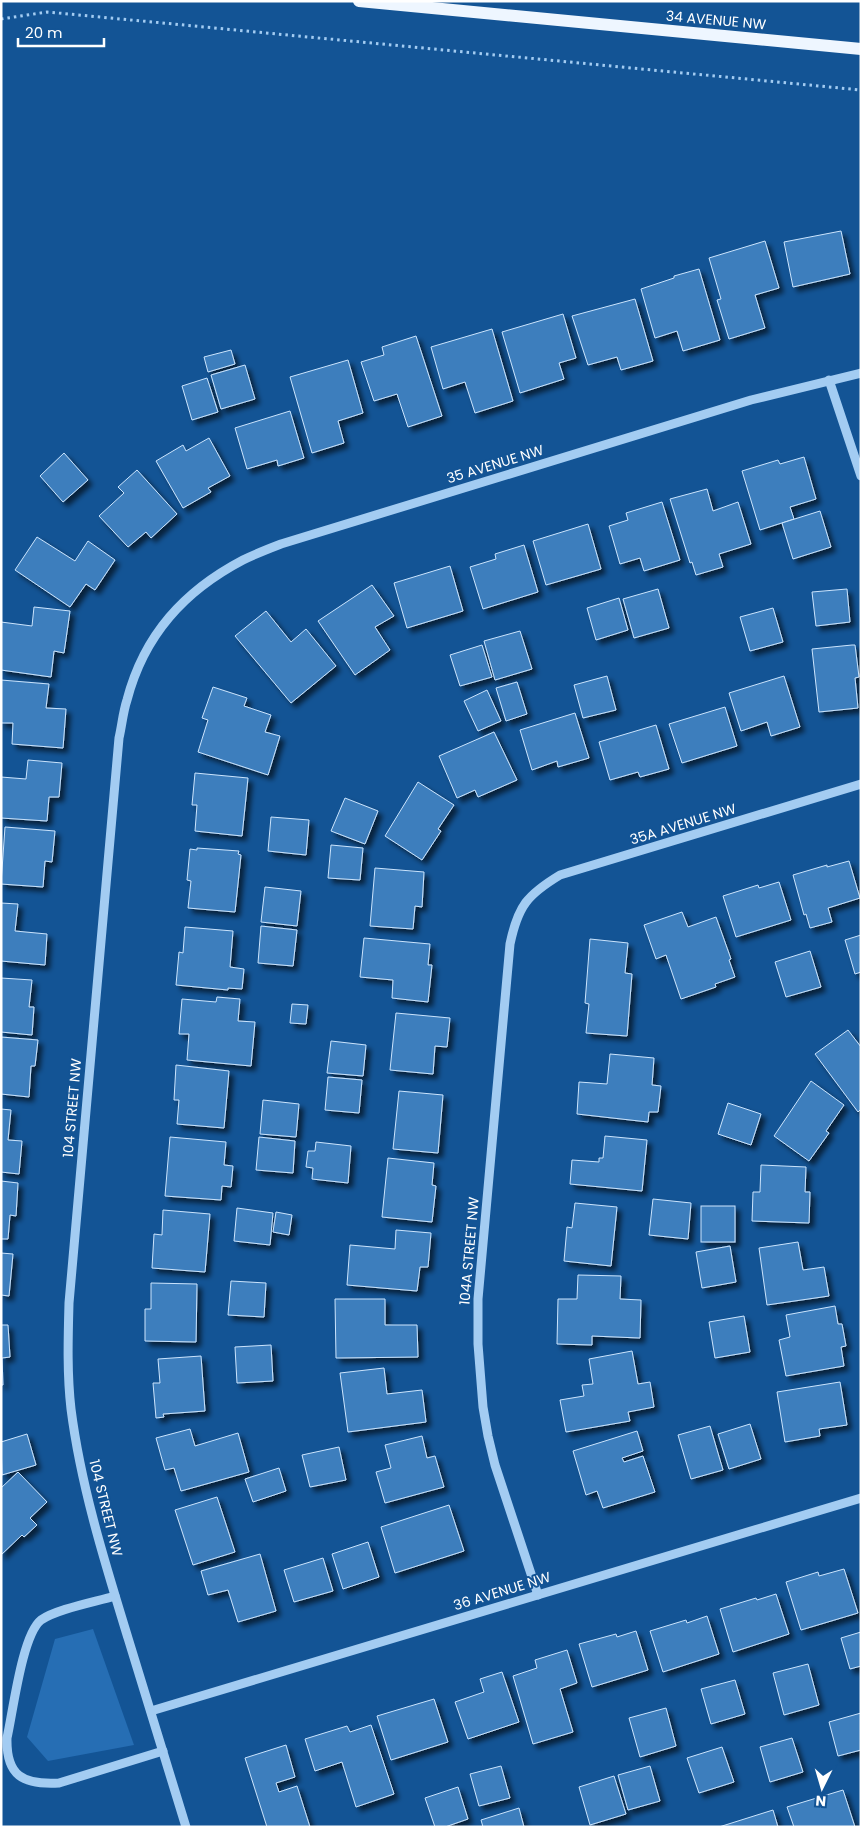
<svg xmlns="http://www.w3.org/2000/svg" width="862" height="1828" viewBox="0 0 862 1828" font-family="Poppins,sans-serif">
	<defs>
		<filter id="shadow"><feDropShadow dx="4.5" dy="4.5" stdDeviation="2.5" flood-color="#0009"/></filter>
	</defs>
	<rect width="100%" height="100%" fill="#135495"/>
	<!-- green -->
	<path fill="#266eb4" d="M93,1629L134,1745L48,1761L27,1737L55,1639Z"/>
	<!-- building -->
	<g fill="#3c7ebd" stroke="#cbe4fd" filter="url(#shadow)">
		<path d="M841,231L850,274L793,287L784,242Z"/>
		<path d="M765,241L779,288L755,295L765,328L729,339L717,300L721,299L709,258Z"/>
		<path d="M699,269L720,340L683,351L677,331L655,338L641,289L674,278V276Z"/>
		<path d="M635,299L653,361L621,370L617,357L588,365L572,316Z"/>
		<path d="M563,314L576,358L559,363L564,379L520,393L502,332Z"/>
		<path d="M492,329L513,401L475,413L465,382L443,389L431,347Z"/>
		<path d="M416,336L442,416L408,427L397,394L374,401L361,362L384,355L382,347Z"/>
		<path d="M231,350L235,364L208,372L204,357Z"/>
		<path d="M348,360L363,413L338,421L344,443L312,453L290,377Z"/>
		<path d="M245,365L255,399L221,409L211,375Z"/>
		<path d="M207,378L218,412L192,420L182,386Z"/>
		<path d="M290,411L304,458L278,466L277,460L247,469L235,428Z"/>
		<path d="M209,438L230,476L208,488L211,492L183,508L156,461L183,445L186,451Z"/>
		<path d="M64,453L88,480L63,502L40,476Z"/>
		<path d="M804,457L816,499L790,507L794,519L760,530L742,471L778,460L780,464Z"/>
		<path d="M137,470L177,514L151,538L146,532L128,547L99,516L124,493L118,487Z"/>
		<path d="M707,489L713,511L738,502L751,544L719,554L723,567L696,575L692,562L690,563L670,499Z"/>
		<path d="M662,502L680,560L644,571L640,558L620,564L609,526L628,520L626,513Z"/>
		<path d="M820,511L831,547L793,559L782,523Z"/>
		<path d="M588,524L601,569L546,585L533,541Z"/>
		<path d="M37,537L75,561L88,541L115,560L95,590L86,584L70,607L15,570Z"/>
		<path d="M524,545L538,592L483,609L470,567L496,559L495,554Z"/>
		<path d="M450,566L463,611L407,628L394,583Z"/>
		<path d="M372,585L394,616L375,627L390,650L355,675L318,621Z"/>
		<path d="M658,589L669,628L634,638L623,599Z"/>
		<path d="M847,589L850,622L816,626L812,592Z"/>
		<path d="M619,598L628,630L596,640L587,608Z"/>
		<path d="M34,607L70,611L64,653L54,651L51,677L1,670V622L32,626Z"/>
		<path d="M773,608L783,642L750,651L740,617Z"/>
		<path d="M266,611L291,642L306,629L336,666L291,703L235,636Z"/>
		<path d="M520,631L532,669L495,680L484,641Z"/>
		<path d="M482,645L492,677L460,686L450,655Z"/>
		<path d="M852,645H855L859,677L855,678L858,708L819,712L812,649Z"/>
		<path d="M607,676L616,710L583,718L574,685Z"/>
		<path d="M784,676L800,727L771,736L767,722L741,731L729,693Z"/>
		<path d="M1,680L49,684L46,708L66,709L63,748L12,744L13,723H1Z"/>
		<path d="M517,682L527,714L506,721L496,688Z"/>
		<path d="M213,687L247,698L244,706L271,715L265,732L280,736L268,775L198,752L208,720L202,718Z"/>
		<path d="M487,690L501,721L478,731L464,701Z"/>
		<path d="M725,707L737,746L682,763L669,724Z"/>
		<path d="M575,713L589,758L558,767L557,761L532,770L520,730Z"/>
		<path d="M656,725L669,769L640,777L638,772L610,780L599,742Z"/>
		<path d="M494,732L517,780L478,797L475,790L457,798L439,756Z"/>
		<path d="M28,760L62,763L59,797H49L47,821L1,818V777L26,779Z"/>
		<path d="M195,773L248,778L242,836L195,831L197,805H192Z"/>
		<path d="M418,782L454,805L438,829L441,831L422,860L385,836Z"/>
		<path d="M345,798L378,811L365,844L331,831Z"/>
		<path d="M271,817L309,820L306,855L268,851Z"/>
		<path d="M5,827L55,831L52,862L45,861L43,887L1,884Z"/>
		<path d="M331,845L363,848L360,880L328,878Z"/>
		<path d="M197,848L239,851L238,854L241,855L235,912L188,908L191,881L187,880L190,849L197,850Z"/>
		<path d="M849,861L860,898L828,908L832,922L810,928L806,914L804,915L793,875L827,865V867Z"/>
		<path d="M375,868L424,872L422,907L415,906L413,929L370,926Z"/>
		<path d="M779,882L791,920L736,937L723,896L758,885L759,888Z"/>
		<path d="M265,887L301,891L297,926L261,922Z"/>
		<path d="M1,903L18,904L15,931L47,934L45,965L1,961Z"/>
		<path d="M682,912L688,927L716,917L731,959L729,960L735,977L715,984L716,987L681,999L666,955L656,959L644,925Z"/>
		<path d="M261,926L297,930L293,966L258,963Z"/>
		<path d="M185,927L233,931L230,967L244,969L242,989L228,988V990L176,985L179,952L183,953Z"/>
		<path d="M861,935V972L855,974L845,940Z"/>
		<path d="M364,938L430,944L428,965H432L428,1002L392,998L393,980L360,977Z"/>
		<path d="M590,939L628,943L625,973L632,974L627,1036L586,1033L589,1004L585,1003Z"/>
		<path d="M810,951L821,987L786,997L775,962Z"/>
		<path d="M1,978L32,980L29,1007H34L32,1035L1,1032Z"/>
		<path d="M217,997L240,999L238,1021L255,1022L251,1066L187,1060L189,1034H179L182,999L216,1002Z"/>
		<path d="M292,1004L308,1005L306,1024L290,1023Z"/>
		<path d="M396,1013L450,1018L447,1047L435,1046L433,1074L390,1070Z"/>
		<path d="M848,1030L861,1047V1109L858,1112L815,1054Z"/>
		<path d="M1,1037L38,1040L35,1066H31L29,1097L1,1094Z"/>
		<path d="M331,1041L366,1045L363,1076L327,1073Z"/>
		<path d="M610,1054L654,1058L652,1085L661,1086L658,1112H649L648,1122L577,1114L579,1082L607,1084Z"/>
		<path d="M176,1065L229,1071L224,1128L177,1124L179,1100H174Z"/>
		<path d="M328,1077L362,1080L359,1113L325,1110Z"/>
		<path d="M811,1081L844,1105L826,1131L829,1133L809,1161L774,1136Z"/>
		<path d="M399,1091L443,1095L438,1153L393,1149Z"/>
		<path d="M263,1100L299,1104L296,1137L260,1134Z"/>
		<path d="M728,1103L761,1114L751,1145L718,1134Z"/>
		<path d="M1,1109L11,1110L8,1140L22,1141L19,1174L1,1172Z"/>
		<path d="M605,1136L647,1140L642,1191L570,1184L572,1160L599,1162V1158H603Z"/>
		<path d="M170,1137L226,1142L224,1165L233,1166L231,1187L222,1186L221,1200L165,1196Z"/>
		<path d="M259,1137L295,1141L293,1173L256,1170Z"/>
		<path d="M316,1142L351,1146L348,1183L312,1179L313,1168L306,1167L308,1151H315Z"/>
		<path d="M388,1158L434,1163L432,1185L436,1186L432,1222L382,1217Z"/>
		<path d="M761,1165L806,1167L805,1192H810L809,1223L752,1221L753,1192H760Z"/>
		<path d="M1,1181L18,1183L16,1216L10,1215L8,1239H1Z"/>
		<path d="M653,1199L691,1203L688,1239L649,1235Z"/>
		<path d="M575,1203L617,1207L611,1266L564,1261L567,1227L572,1228Z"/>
		<rect x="701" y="1206" width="34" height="36"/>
		<path d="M237,1208L273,1213L270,1245L234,1241Z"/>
		<path d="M163,1210L210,1214L205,1272L152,1268L154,1234L162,1235Z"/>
		<path d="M276,1212L292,1215L289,1235L273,1232Z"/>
		<path d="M396,1230L431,1233L428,1267H420L417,1291L347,1285L350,1245L395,1249Z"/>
		<path d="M798,1242L803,1270L824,1267L829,1296L767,1305L759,1248Z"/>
		<path d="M730,1246L736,1282L702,1288L696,1252Z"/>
		<path d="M1,1253L13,1254L9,1296L1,1295Z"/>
		<path d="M578,1275L621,1276L620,1299L641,1300L640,1338L592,1336V1345L557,1344L558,1299H577Z"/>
		<path d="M231,1281L266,1283L264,1317L228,1315Z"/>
		<path d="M151,1283L197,1284L196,1342L145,1341V1309H151Z"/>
		<path d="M335,1299H385V1325H417L418,1357L336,1358Z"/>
		<path d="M835,1306L838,1324H842L846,1346L841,1347L844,1366L786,1376L779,1340L790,1337L786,1315Z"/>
		<path d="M744,1316L750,1352L715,1358L709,1322Z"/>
		<path d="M1,1325H8L10,1357L2,1358L3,1385H1Z"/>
		<path d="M271,1345L273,1381L237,1383L235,1347Z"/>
		<path d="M632,1351L638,1384L650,1382L654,1407L628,1412L630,1421L566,1432L560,1400L584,1396L582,1385L593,1384L589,1359Z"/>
		<path d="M201,1356L205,1411L163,1414L164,1417L156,1418L153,1383H160L158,1359Z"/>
		<path d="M384,1368L387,1394L422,1390L426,1422L348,1432L340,1373Z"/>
		<path d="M840,1382L847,1425L819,1429L820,1436L785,1442L777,1392Z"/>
		<path d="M750,1424L761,1459L729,1469L718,1434Z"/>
		<path d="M710,1426L723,1470L691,1479L678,1435Z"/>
		<path d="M190,1429L195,1446L238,1433L249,1472L181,1491L174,1468L165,1470L156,1438Z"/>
		<path d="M637,1431L643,1451L622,1458L624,1462L643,1456L655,1492L603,1508L597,1491L586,1495L573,1451Z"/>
		<path d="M27,1434L36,1465L2,1475L1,1442Z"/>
		<path d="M422,1436L427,1458L435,1456L444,1487L385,1503L376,1472L391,1468L385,1445Z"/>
		<path d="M339,1447L346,1480L310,1487L302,1455Z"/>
		<path d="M279,1468L286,1491L253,1502L245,1479Z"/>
		<path d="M18,1472L47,1502L30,1518L37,1525L24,1537L22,1535L1,1555V1488Z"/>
		<path d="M217,1497L235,1552L193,1565L175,1510Z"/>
		<path d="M449,1505L464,1551L395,1573L381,1527Z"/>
		<path d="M368,1542L379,1577L343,1589L332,1554Z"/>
		<path d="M260,1554L276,1611L238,1622L228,1590L208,1595L201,1571Z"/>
		<path d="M323,1558L333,1591L294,1602L284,1570Z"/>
		<path d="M844,1569L858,1613L801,1630L786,1582L818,1572L819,1576Z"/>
		<path d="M776,1594L789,1634L733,1652L720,1609L756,1598L757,1600Z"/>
		<path d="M707,1616L719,1654L663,1672L650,1631L686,1620L687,1623Z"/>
		<path d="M636,1631L648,1670L592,1687L579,1644L616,1634L617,1637Z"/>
		<path d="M861,1632V1666L850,1669L841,1638Z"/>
		<path d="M567,1650L577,1683L560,1689L573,1732L533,1744L513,1676L537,1668L535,1660Z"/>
		<path d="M808,1664L819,1705L784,1715L773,1673Z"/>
		<path d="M502,1672L519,1722L468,1739L455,1702L484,1692L480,1679Z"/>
		<path d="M735,1680L745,1714L711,1724L701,1689Z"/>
		<path d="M434,1699L448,1742L391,1760L377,1716Z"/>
		<path d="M666,1708L676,1746L640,1757L629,1718Z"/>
		<path d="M861,1713V1750L838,1756L829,1722Z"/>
		<path d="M371,1725L394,1794L356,1807L342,1762L315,1771L305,1739L347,1726L350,1732Z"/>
		<path d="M792,1738L803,1772L770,1782L760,1747Z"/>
		<path d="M286,1745L295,1777L276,1783L279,1792L297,1786L310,1827H267L245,1758Z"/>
		<path d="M722,1747L734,1782L699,1793L687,1758Z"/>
		<path d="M501,1766L510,1798L479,1806L470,1774Z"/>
		<path d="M650,1766L660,1801L628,1810L618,1775Z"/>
		<path d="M614,1776L626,1814L590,1825L579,1787Z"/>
		<path d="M458,1787L468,1819L445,1827H435L425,1798Z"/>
		<path d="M843,1790L855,1827H794L787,1807Z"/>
		<path d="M519,1808L524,1827H483L481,1820Z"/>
		<path d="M773,1810L778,1827H719Z"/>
	</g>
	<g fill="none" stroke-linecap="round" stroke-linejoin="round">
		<!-- path -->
		<path stroke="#a3ccf2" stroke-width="3" stroke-dasharray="2.5 4" stroke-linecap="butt" d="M1,19L47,12L100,17L861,90"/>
		<!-- minor -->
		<g stroke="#a3ccf2" stroke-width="9">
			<path d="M829,380L861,476"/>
			<path d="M538,1595L495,1465L488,1436L483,1407L478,1344V1299L510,944C518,906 527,895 560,875L861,784"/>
			<path d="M115,1596C95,1602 57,1609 41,1620C22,1635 13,1712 7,1738C6,1776 23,1785 59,1783L163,1751"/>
			<path d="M151,1711L861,1498"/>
			<path d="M186,1827C167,1764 147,1701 128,1638C105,1563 81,1487 71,1409C67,1374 68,1339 69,1303L119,738C122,725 123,712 127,700C144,635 184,591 243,560C255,554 268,549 281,544L751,400L861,373"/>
		</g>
		<!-- major -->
		<path stroke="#eef6ff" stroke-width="12" d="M359,1L861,49"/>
	</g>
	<g text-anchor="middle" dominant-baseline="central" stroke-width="4" stroke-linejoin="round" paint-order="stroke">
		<!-- street labels -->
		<g font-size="14" fill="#fff" stroke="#135495">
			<text transform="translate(716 20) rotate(5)">34 AVENUE NW</text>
			<text transform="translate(495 464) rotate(-17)">35 AVENUE NW</text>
			<text transform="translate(683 824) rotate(-17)">35A AVENUE NW</text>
			<text transform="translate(72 1108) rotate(-85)">104 STREET NW</text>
			<text transform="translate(469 1251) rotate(-85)">104A STREET NW</text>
			<text transform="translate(106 1508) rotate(76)">104 STREET NW</text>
			<text transform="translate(502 1591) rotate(-17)">36 AVENUE NW</text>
		</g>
	</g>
	<!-- border -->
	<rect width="862" height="1828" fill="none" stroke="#ffffff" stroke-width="5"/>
	<!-- north arrow -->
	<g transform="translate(822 1788) rotate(185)" stroke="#135495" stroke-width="4" paint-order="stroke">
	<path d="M0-4L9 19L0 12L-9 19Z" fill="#ffffff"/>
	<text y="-8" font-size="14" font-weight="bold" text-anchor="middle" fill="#ffffff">N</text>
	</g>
	<!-- scale -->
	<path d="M18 38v8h86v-8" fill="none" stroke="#ffffff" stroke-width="2.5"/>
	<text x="25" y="38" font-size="15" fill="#ffffff" stroke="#135495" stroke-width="4" paint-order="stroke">20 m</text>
</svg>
